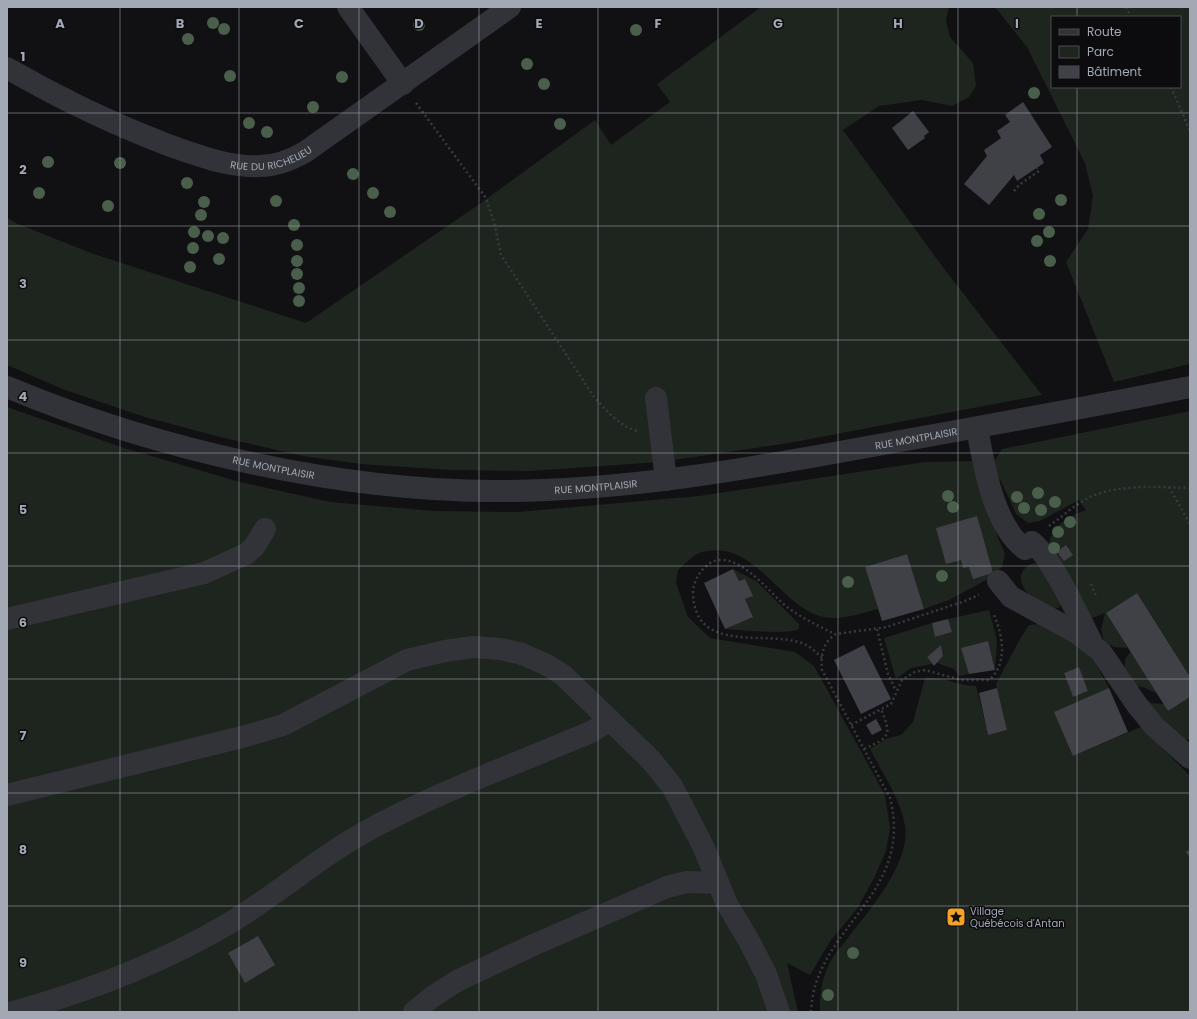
<svg xmlns="http://www.w3.org/2000/svg" width="1197" height="1019" viewBox="0 0 1197 1019" font-family="Poppins,sans-serif">
	<rect width="100%" height="100%" fill="#111113"/>
	<!-- green -->
	<g fill="#1d251e" fill-rule="evenodd">
		<path d="M761,7H949L946,21L950,37L973,63L976,86L969,97L952,106L922,100L879,106L843,130L942,266L1042,395L789,443L660,462L530,471L451,470L361,464L303,456L220,437L145,417L65,390L7,365V218L18,224L91,253L306,323L478,205L595,120L611,145L670,102L657,84Z"/>
		<path d="M995,7H1190V364L1114,382L1066,262L1088,229L1093,196L1085,163L1027,47ZM1052,17H1180V87H1052Z"/>
		<path d="M7,407L124,448L240,482L330,502L434,511L518,512L699,496L925,462L977,461L998,538L1005,554L1002,567L988,579L949,600L924,609L907,554L865,567L878,609C861,613 842,621 824,617C779,608 754,535 699,553C692,556 684,565 678,570L676,583L688,617L710,638L795,652L814,666L885,795L890,828L886,851L874,878L857,909L831,940L810,975L787,963L798,1012H7Z"/>
		<path d="M1190,411V677L1137,593L1106,613L1128,648L1114,647L1104,641L1101,630L1105,613L1089,619L1048,552C1049,527 1065,518 1086,510L1079,500L1040,521L1028,523L1016,514L1001,481L993,470L994,462L1002,449Z"/>
		<path d="M1033,563L1040,565L1060,600V607L1055,609C1049,607 1043,605 1037,601C1022,592 1012,572 1033,563Z"/>
		<path d="M733,569L756,581L799,624V629C791,635 738,630 725,629L753,616L745,599L752,596L745,579L739,581Z"/>
		<path d="M989,610L997,640L995,670L988,641L962,648L969,674L959,676L954,669L937,663L943,656L941,645L927,657L932,664L911,668L896,679L884,638L932,623L936,637L951,632L948,619Z"/>
		<path d="M1039,624L1075,644L1094,661L1109,688L1073,756L1141,727L1190,776V1012H820C819,993 823,973 833,957C838,949 845,943 850,935C871,909 911,861 905,826C901,799 882,773 870,749L886,739L901,735L913,722L925,678C945,676 957,686 976,686L988,734L1007,730L996,684L1020,639L1029,625ZM1079,667L1088,691L1073,697L1064,673Z"/>
		<path d="M1131,652L1157,693L1142,687L1133,686C1127,673 1119,663 1131,652Z"/>
		<path d="M1142,695L1151,703L1164,704L1168,711L1190,697V739L1179,741Z"/>
	</g>
	<!-- building -->
	<g fill="#404146">
		<path d="M1023,102L1052,147L1040,155L1044,163L1017,181L1014,175L989,205L964,184L987,156L984,150L1001,138L997,131L1010,122L1005,115Z"/>
		<path d="M913,111L929,132L924,136L925,138L908,150L892,128Z"/>
		<path d="M977,516L993,573L973,579L969,567L963,568L961,560L946,564L936,528Z"/>
		<path d="M1066,545L1073,555L1064,561L1057,552Z"/>
		<path d="M907,554L924,609L882,621L865,567Z"/>
		<path d="M733,569L739,581L745,579L753,596L745,599L753,617L725,629L704,583Z"/>
		<path d="M1137,593L1190,677V697L1168,711L1106,613Z"/>
		<path d="M948,619L952,632L935,637L932,623Z"/>
		<path d="M988,641L995,670L969,674L961,648Z"/>
		<path d="M864,645L891,699L861,714L834,660Z"/>
		<path d="M941,645L943,656L934,666L927,657Z"/>
		<path d="M1079,667L1088,691L1073,697L1064,673Z"/>
		<path d="M997,688L1007,730L988,735L979,693Z"/>
		<path d="M1109,688L1128,732L1073,756L1054,712Z"/>
		<path d="M876,719L882,730L872,735L866,725Z"/>
		<path d="M1190,849V858L1186,852Z"/>
		<path d="M258,936L275,965L245,983L228,953Z"/>
	</g>
	<g fill="none" stroke-linecap="round" stroke-linejoin="round">
		<!-- path -->
		<g stroke="#383a3f" stroke-width="2.5" stroke-dasharray="2 3" stroke-linecap="butt">
			<path d="M1126,7L1131,17"/>
			<path d="M1171,87L1190,131"/>
			<path d="M416,103L486,198L494,222L501,255L594,397C607,411 618,425 637,431"/>
			<path d="M1014,191L1019,185L1039,171L1037,168"/>
			<path d="M1169,487L1190,524"/>
			<path d="M1049,526C1063,516 1077,503 1092,496C1123,484 1157,487 1190,488"/>
			<path d="M1091,584L1096,596"/>
			<path d="M877,629L888,674L896,691"/>
			<path d="M822,658C816,652 810,646 802,643C764,630 693,655 693,591C694,582 698,574 705,567C732,541 769,593 787,607C802,618 818,626 835,634"/>
			<path d="M851,725L891,704L902,680L915,672L925,670L961,680H989C1008,664 1003,636 994,615"/>
			<path d="M864,749C890,737 892,736 881,709"/>
			<path d="M811,1012C814,927 915,896 890,798L822,670C821,655 822,643 836,634L887,627L965,601L979,595"/>
		</g>
		<!-- minor -->
		<g stroke="#323338" stroke-width="22">
			<path d="M348,7L403,84"/>
			<path id="s1" d="M7,68C59,98 113,124 168,145C197,155 229,168 260,166C276,166 291,160 305,152L510,7"/>
			<path id="s2" d="M7,387C158,450 344,493 508,491C625,490 741,470 856,449C968,429 1079,409 1190,387"/>
			<path d="M656,398L666,480"/>
			<path d="M977,428C984,465 993,525 1025,549"/>
			<path d="M1032,542C1051,556 1080,619 1092,643"/>
			<path d="M998,581L1011,597L1077,633L1101,652L1137,705L1155,727L1190,758"/>
			<path d="M7,619L204,573L246,554L254,547L265,529"/>
			<path d="M7,795L246,736L283,725L407,660L445,651L473,647L501,649L522,654L547,665L563,675L651,760L672,786L704,848L726,902L749,941L766,974L779,1012"/>
			<path d="M13,1012C86,992 163,962 228,924C275,896 315,860 363,833C435,793 515,764 591,732L610,720"/>
			<path d="M414,1012L432,997L457,981L531,946L667,887L687,882L718,883"/>
		</g>
	</g>
	<!-- trees -->
	<g fill="#4a5f4b">
		<circle cx="213" cy="23" r="6"/>
		<circle cx="419" cy="25" r="6"/>
		<circle cx="224" cy="29" r="6"/>
		<circle cx="636" cy="30" r="6"/>
		<circle cx="188" cy="39" r="6"/>
		<circle cx="527" cy="64" r="6"/>
		<circle cx="230" cy="76" r="6"/>
		<circle cx="342" cy="77" r="6"/>
		<circle cx="544" cy="84" r="6"/>
		<circle cx="1034" cy="93" r="6"/>
		<circle cx="313" cy="107" r="6"/>
		<circle cx="249" cy="123" r="6"/>
		<circle cx="560" cy="124" r="6"/>
		<circle cx="267" cy="132" r="6"/>
		<circle cx="48" cy="162" r="6"/>
		<circle cx="120" cy="163" r="6"/>
		<circle cx="353" cy="174" r="6"/>
		<circle cx="187" cy="183" r="6"/>
		<circle cx="39" cy="193" r="6"/>
		<circle cx="373" cy="193" r="6"/>
		<circle cx="1061" cy="200" r="6"/>
		<circle cx="276" cy="201" r="6"/>
		<circle cx="204" cy="202" r="6"/>
		<circle cx="108" cy="206" r="6"/>
		<circle cx="390" cy="212" r="6"/>
		<circle cx="1039" cy="214" r="6"/>
		<circle cx="201" cy="215" r="6"/>
		<circle cx="294" cy="225" r="6"/>
		<circle cx="194" cy="232" r="6"/>
		<circle cx="1049" cy="232" r="6"/>
		<circle cx="208" cy="236" r="6"/>
		<circle cx="223" cy="238" r="6"/>
		<circle cx="1037" cy="241" r="6"/>
		<circle cx="297" cy="245" r="6"/>
		<circle cx="193" cy="248" r="6"/>
		<circle cx="219" cy="259" r="6"/>
		<circle cx="297" cy="261" r="6"/>
		<circle cx="1050" cy="261" r="6"/>
		<circle cx="190" cy="267" r="6"/>
		<circle cx="297" cy="274" r="6"/>
		<circle cx="299" cy="288" r="6"/>
		<circle cx="299" cy="301" r="6"/>
		<circle cx="1038" cy="493" r="6"/>
		<circle cx="948" cy="496" r="6"/>
		<circle cx="1017" cy="497" r="6"/>
		<circle cx="1055" cy="502" r="6"/>
		<circle cx="953" cy="507" r="6"/>
		<circle cx="1024" cy="508" r="6"/>
		<circle cx="1041" cy="510" r="6"/>
		<circle cx="1070" cy="522" r="6"/>
		<circle cx="1058" cy="532" r="6"/>
		<circle cx="1054" cy="548" r="6"/>
		<circle cx="942" cy="576" r="6"/>
		<circle cx="848" cy="582" r="6"/>
		<circle cx="853" cy="953" r="6"/>
		<circle cx="828" cy="995" r="6"/>
	</g>
	<!-- grid -->
	<path fill="none" stroke="#a2a9b4" stroke-width="1" stroke-opacity="0.55" d="M120,7V1012M239,7V1012M359,7V1012M479,7V1012M598,7V1012M718,7V1012M838,7V1012M958,7V1012M1077,7V17M1077,87V1012M7,113H1190M7,226H1190M7,340H1190M7,453H1190M7,566H1190M7,679H1190M7,793H1190M7,906H1190"/>
	<!-- icons -->
	<defs>
		<g id="sight-square" transform="scale(1)"><rect x="-9" y="-9" width="18" height="18" rx="4" fill="#f4a228" stroke="#0c0c0e"/><path d="M0-6L1.8-2.2L6-1.7L2.9 1.2L3.7 5.4L0 3.3L-3.7 5.4L-2.9 1.2L-6-1.7L-1.8-2.2Z" fill="#111"/></g>
	</defs>
	<g fill-rule="evenodd">
		<use href="#sight-square" x="956" y="917"/>
	</g>
	<g text-anchor="middle" dominant-baseline="central" stroke-width="3" stroke-linejoin="round" paint-order="stroke">
		<!-- street labels -->
		<g font-size="10" fill="#a2a9b4" stroke="#0c0c0e">
			<text stroke="none"><textPath href="#s1" startOffset="286">RUE DU RICHELIEU</textPath></text>
			<text stroke="none"><textPath href="#s2" startOffset="927">RUE MONTPLAISIR</textPath></text>
			<text stroke="none"><textPath href="#s2" startOffset="279">RUE MONTPLAISIR</textPath></text>
			<text stroke="none"><textPath href="#s2" startOffset="603">RUE MONTPLAISIR</textPath></text>
		</g>
		<!-- poi labels -->
		<g font-size="10" fill="#a2a9b4" stroke="#0c0c0e" text-anchor="start">
			<text x="970" y="911">Village<tspan x="970" dy="12">Québécois d'Antan</tspan></text>
		</g>
	</g>
	<g font-size="13" text-anchor="middle" font-weight="bold" fill="#a2a9b4" stroke="#0c0c0e" stroke-width="3" stroke-linejoin="round" paint-order="stroke">
		<text x="60" y="28">A</text>
		<text x="180" y="28">B</text>
		<text x="299" y="28">C</text>
		<text x="419" y="28">D</text>
		<text x="539" y="28">E</text>
		<text x="658" y="28">F</text>
		<text x="778" y="28">G</text>
		<text x="898" y="28">H</text>
		<text x="1017" y="28">I</text>
		<text x="23" y="61">1</text>
		<text x="23" y="174">2</text>
		<text x="23" y="288">3</text>
		<text x="23" y="401">4</text>
		<text x="23" y="514">5</text>
		<text x="23" y="627">6</text>
		<text x="23" y="740">7</text>
		<text x="23" y="854">8</text>
		<text x="23" y="967">9</text>
	</g>
	<!-- border -->
	<rect width="1197" height="1019" fill="none" stroke="#a2a9b4" stroke-width="16"/>
	<!-- legend -->
	<rect x="1051" y="16" width="130" height="72" fill="#0c0c0e" stroke="#484b50"/>
	<rect x="1059" y="29" width="20" height="6" fill="#323338" stroke="#484b50"/>
	<text x="1087" y="36" font-size="12" fill="#a2a9b4">Route</text>
	<rect x="1059" y="46" width="20" height="12" fill="#1d251e" stroke="#484b50"/>
	<text x="1087" y="56" font-size="12" fill="#a2a9b4">Parc</text>
	<rect x="1059" y="66" width="20" height="12" fill="#404146" stroke="#484b50"/>
	<text x="1087" y="76" font-size="12" fill="#a2a9b4">Bâtiment</text>
</svg>
